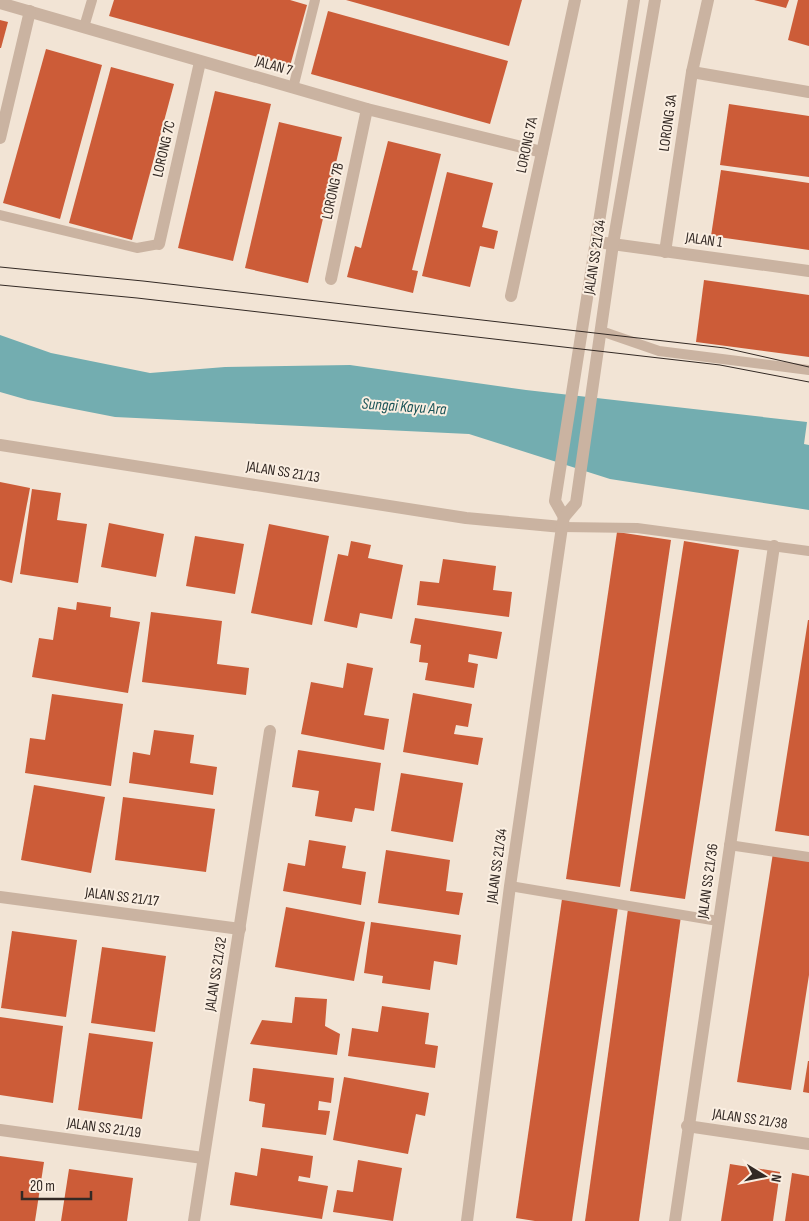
<svg xmlns="http://www.w3.org/2000/svg" width="809" height="1221" viewBox="0 0 809 1221" font-family="'Sofia Sans Condensed',sans-serif">
	<rect width="100%" height="100%" fill="#f2e4d5"/>
	<!-- water -->
	<path fill="#73adb0" d="M0,335L51,353L150,373L225,367L350,365L526,390L807,422L804,444L809,445V510L610,479L469,434L115,417L28,400L0,392Z"/>
	<!-- building -->
	<g fill="#cc5c38">
		<path d="M114,0H290L307,5L290,66L109,16Z"/>
		<path d="M346,0H522L509,46Z"/>
		<path d="M754,0H789L786,8Z"/>
		<path d="M798,0H809V46L788,40Z"/>
		<path d="M328,11L508,61L490,124L311,74Z"/>
		<path d="M0,20L8,22L1,48H0Z"/>
		<path d="M46,49L102,65L60,219L3,203Z"/>
		<path d="M111,67L174,84L132,240L69,223Z"/>
		<path d="M215,91L271,104L233,261L178,248Z"/>
		<path d="M729,104L809,116V177L720,165Z"/>
		<path d="M279,122L342,137L308,283L245,268Z"/>
		<path d="M388,141L441,154L412,270L418,271L413,293L347,277L355,246L361,248Z"/>
		<path d="M721,170L809,183V250L711,236Z"/>
		<path d="M447,172L493,183L482,227L498,231L494,249L480,246L470,287L422,276Z"/>
		<path d="M704,280L809,295V357L696,342Z"/>
		<path d="M0,482L30,488L12,583L0,580Z"/>
		<path d="M32,489L61,493L57,520L87,524L78,583L20,574Z"/>
		<path d="M109,523L164,534L156,577L101,567Z"/>
		<path d="M269,524L329,536L312,625L251,613Z"/>
		<path d="M617,532L671,540L620,887L566,879Z"/>
		<path d="M195,536L244,544L235,594L186,586Z"/>
		<path d="M351,541L371,545L368,558L403,565L392,619L360,613L357,628L324,621L338,554L348,556Z"/>
		<path d="M684,541L739,550L685,899L630,891Z"/>
		<path d="M443,559L496,566L493,590L512,592L509,617L417,605L420,581L439,583Z"/>
		<path d="M77,602L111,607L110,617L140,622L128,693L32,677L39,638L53,640L58,607L76,610Z"/>
		<path d="M151,612L222,621L217,664L249,668L246,695L142,682Z"/>
		<path d="M415,618L502,632L497,659L469,654L468,662L478,664L474,688L425,680L428,663L419,662L421,645L410,643Z"/>
		<path d="M808,620H809V836L775,831Z"/>
		<path d="M347,663L373,668L364,715L389,719L384,750L301,734L311,682L343,688Z"/>
		<path d="M413,693L472,704L468,727L456,725L454,734L483,738L478,765L403,752Z"/>
		<path d="M52,694L123,704L111,786L25,773L30,738L45,740Z"/>
		<path d="M154,730L194,735L190,763L217,767L213,795L129,783L133,752L150,755Z"/>
		<path d="M298,750L381,763L374,811L355,808L352,822L315,816L319,791L292,787Z"/>
		<path d="M401,773L463,783L453,842L391,831Z"/>
		<path d="M34,785L105,797L91,873L21,860Z"/>
		<path d="M123,797L215,809L206,872L115,860Z"/>
		<path d="M309,840L346,846L342,868L366,872L361,905L283,891L288,863L305,866Z"/>
		<path d="M386,850L450,860L446,891L463,893L459,915L378,903Z"/>
		<path d="M773,853L809,859V975L791,1090L737,1082Z"/>
		<path d="M562,899L618,907L572,1221H535L516,1218Z"/>
		<path d="M286,907L365,922L354,981L275,967Z"/>
		<path d="M628,909L681,916L639,1221H585Z"/>
		<path d="M371,922L461,935L457,965L434,961L430,990L382,983L383,976L364,973Z"/>
		<path d="M12,931L77,940L66,1017L1,1008Z"/>
		<path d="M102,947L166,956L155,1032L91,1023Z"/>
		<path d="M295,997L327,999L325,1026L340,1034L337,1055L250,1044L262,1020L292,1023Z"/>
		<path d="M382,1006L429,1013L425,1044L438,1046L435,1068L348,1056L352,1028L378,1032Z"/>
		<path d="M0,1017L63,1026L53,1103L0,1095Z"/>
		<path d="M89,1033L153,1042L142,1119L78,1110Z"/>
		<path d="M808,1061H809V1093L803,1092Z"/>
		<path d="M253,1068L334,1078L331,1103L319,1101L318,1110L330,1111L326,1135L262,1127L265,1104L249,1101Z"/>
		<path d="M344,1077L429,1093L425,1116L416,1114L408,1154L333,1140Z"/>
		<path d="M261,1148L313,1156L310,1178L299,1176L298,1181L328,1186L322,1219L230,1205L235,1172L257,1176Z"/>
		<path d="M0,1156L44,1162L35,1221H0Z"/>
		<path d="M358,1160L402,1168L393,1221L333,1212L337,1190L353,1192Z"/>
		<path d="M730,1164L780,1172L773,1221H721Z"/>
		<path d="M69,1169L133,1178L127,1221H61Z"/>
		<path d="M792,1173L809,1176V1221H785Z"/>
	</g>
	<g fill="none" stroke-linecap="round" stroke-linejoin="round">
		<!-- service -->
		<g stroke="#cab3a1" stroke-width="10">
			<path d="M84,27L92,0"/>
			<path d="M293,88L315,0"/>
			<path d="M0,215L137,248L159,244"/>
			<path d="M601,331L659,351L809,370"/>
			<path d="M562,527L637,528L809,551"/>
			<path d="M729,845L809,857"/>
			<path d="M510,886L718,921"/>
		</g>
		<!-- minor -->
		<g stroke="#cab3a1" stroke-width="12">
			<path d="M0,3L367,109L542,152"/>
			<path d="M692,72L809,92"/>
			<path d="M0,138L30,11"/>
			<path d="M605,243L809,271"/>
			<path d="M159,244L200,62"/>
			<path d="M665,252L692,72L708,0"/>
			<path d="M331,279L367,109"/>
			<path d="M511,296L575,0"/>
			<path d="M0,445L466,518L562,527"/>
			<path d="M564,517L555,501L634,0"/>
			<path d="M0,897L240,929"/>
			<path d="M687,1126L809,1144"/>
			<path d="M0,1130L203,1158"/>
			<path d="M194,1221L270,731"/>
			<path d="M467,1221L510,886L562,527L564,517L576,503L613,244L655,0"/>
			<path d="M675,1221L774,546"/>
		</g>
		<!-- tram -->
		<g stroke="#332924" stroke-width="1">
			<path d="M0,267L143,281L725,348L809,367"/>
			<path d="M0,285L137,298L720,365L809,382"/>
		</g>
	</g>
	<g text-anchor="middle" dominant-baseline="central" stroke-width="4" stroke-linejoin="round" paint-order="stroke">
		<!-- street labels -->
		<g font-size="15" fill="#332924" stroke="#faeee1">
			<text transform="translate(274 66) rotate(16)">JALAN 7</text>
			<text transform="translate(668 123) rotate(-82)">LORONG 3A</text>
			<text transform="translate(527 145) rotate(-78)">LORONG 7A</text>
			<text transform="translate(164 149) rotate(-77)">LORONG 7C</text>
			<text transform="translate(333 191) rotate(-78)">LORONG 7B</text>
			<text transform="translate(704 240) rotate(8)">JALAN 1</text>
			<text transform="translate(595 257) rotate(-81)">JALAN SS 21/34</text>
			<text transform="translate(283 472) rotate(9)">JALAN SS 21/13</text>
			<text transform="translate(497 866) rotate(-82)">JALAN SS 21/34</text>
			<text transform="translate(708 881) rotate(-82)">JALAN SS 21/36</text>
			<text transform="translate(122 897) rotate(7)">JALAN SS 21/17</text>
			<text transform="translate(216 974) rotate(-81)">JALAN SS 21/32</text>
			<text transform="translate(750 1119) rotate(8)">JALAN SS 21/38</text>
			<text transform="translate(104 1128) rotate(8)">JALAN SS 21/19</text>
		</g>
		<!-- water labels -->
		<g font-size="16" font-style="italic" fill="#185256" stroke="#faeee1">
			<text transform="translate(404 407) rotate(4)">Sungai Kayu Ara</text>
		</g>
	</g>
	<!-- north arrow -->
	<g transform="translate(764 1176) rotate(100)" stroke="#faeee1" stroke-width="4" paint-order="stroke">
	<path d="M0-4L9 19L0 12L-9 19Z" fill="#332924"/>
	<text y="-8" font-size="14" font-weight="bold" text-anchor="middle" fill="#332924">N</text>
	</g>
	<!-- scale -->
	<path d="M22 1191v8h69v-8" fill="none" stroke="#332924" stroke-width="2.5"/>
	<text x="30" y="1191" font-size="15" fill="#332924" stroke="#faeee1" stroke-width="4" paint-order="stroke">20 m</text>
</svg>
